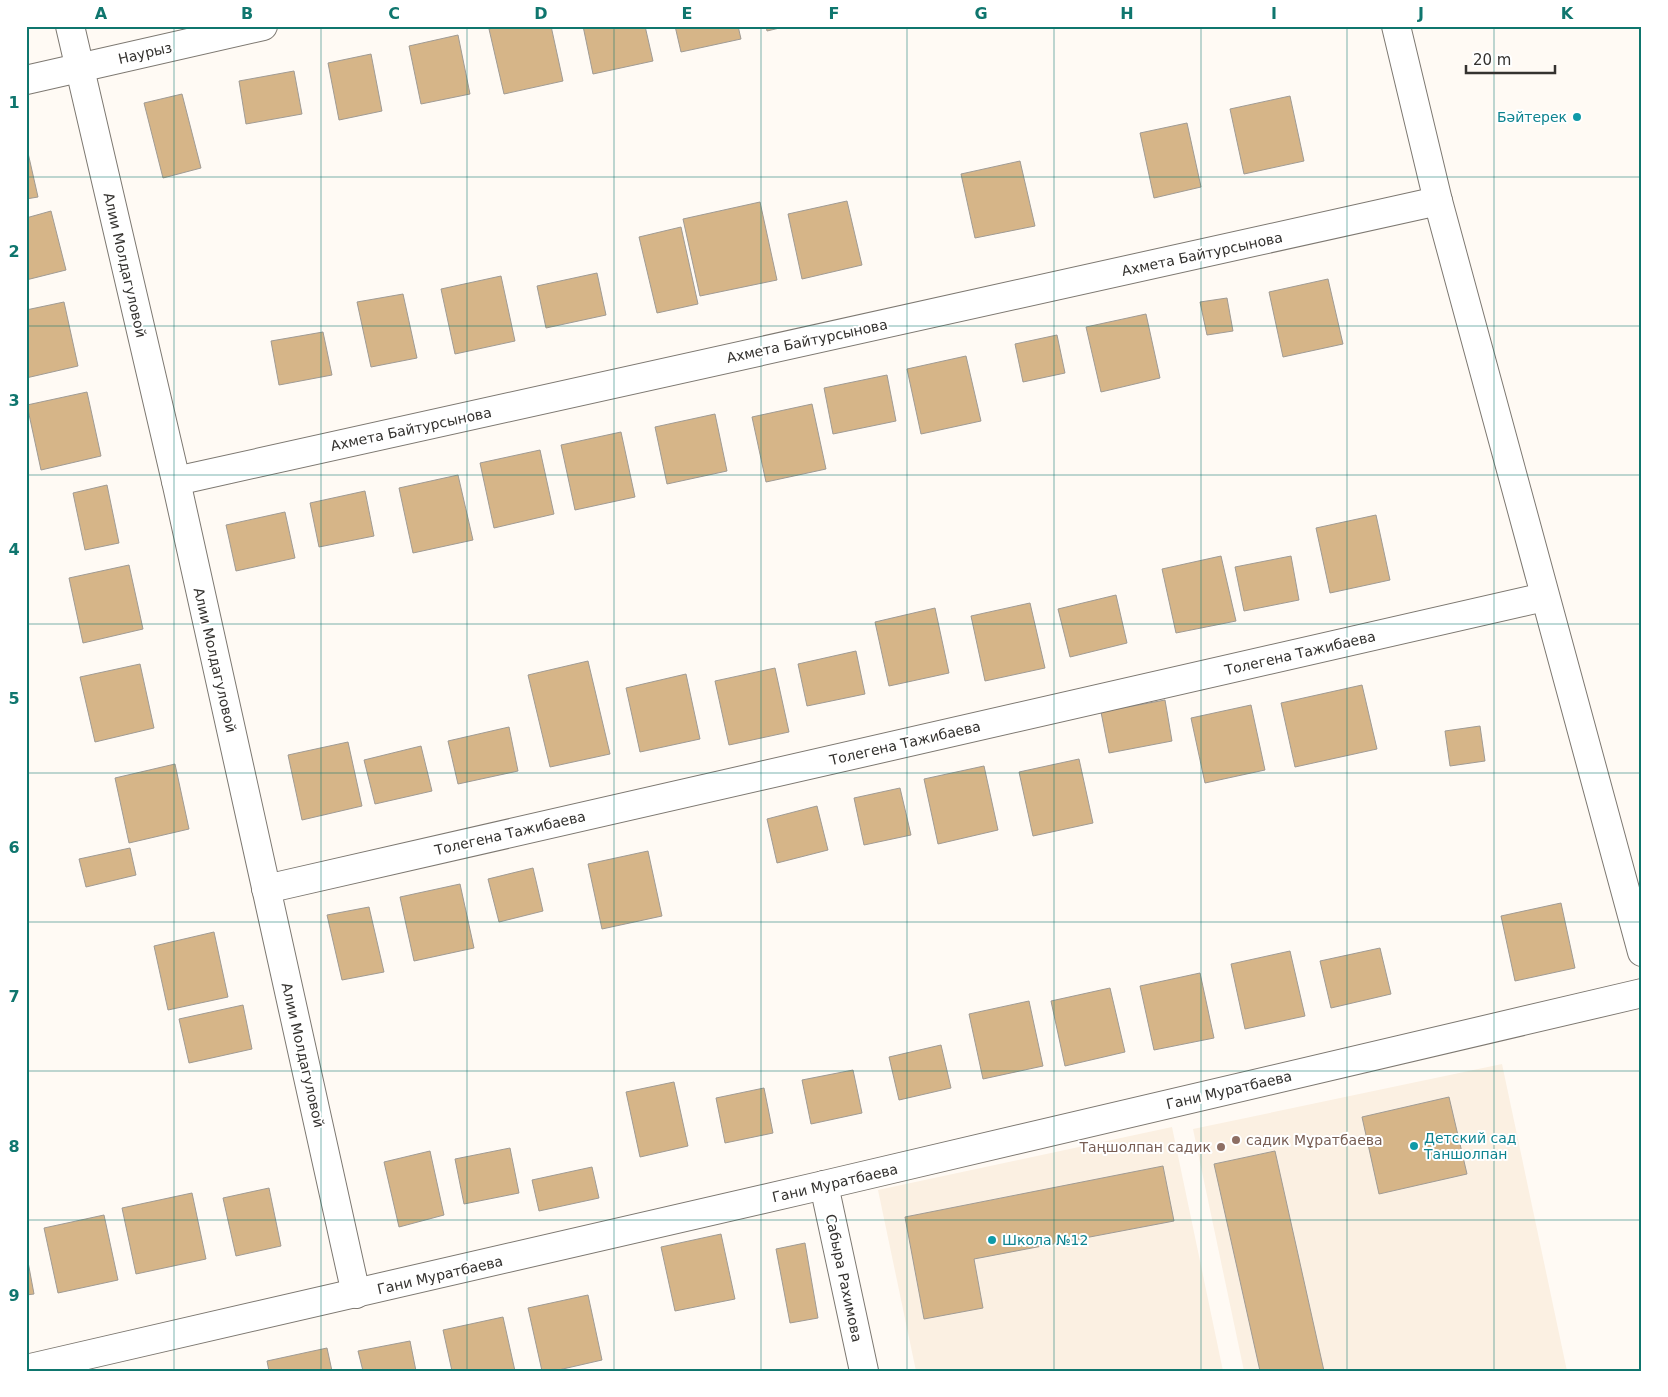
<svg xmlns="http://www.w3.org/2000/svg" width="1668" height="1397" viewBox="0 0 1668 1397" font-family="'DejaVu Sans',sans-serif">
	<rect width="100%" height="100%" fill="#fffaf4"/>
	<!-- built -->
	<g fill="#fbf0e2">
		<path d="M1502,1064L1567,1371H1244L1193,1129Z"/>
		<path d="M1172,1127L1223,1371H916L878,1190Z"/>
	</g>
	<!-- building -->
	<g fill="#d6b588" stroke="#a09b94">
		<path d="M502,26H551L563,81L504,94L489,29Z"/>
		<path d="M583,26H645L653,61L593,74Z"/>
		<path d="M675,26H738L741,39L681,52Z"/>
		<path d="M766,26H788L767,31Z"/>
		<path d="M458,35L470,94L421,104L409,46Z"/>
		<path d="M371,54L382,111L339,120L328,63Z"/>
		<path d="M294,71L302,114L246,124L239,81Z"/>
		<path d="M182,94L201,168L163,178L144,103Z"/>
		<path d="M1290,96L1304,161L1244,174L1230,109Z"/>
		<path d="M1187,123L1201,187L1154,198L1140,133Z"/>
		<path d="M26,144L38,197L26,199Z"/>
		<path d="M1020,161L1035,226L975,238L961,174Z"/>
		<path d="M847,201L862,265L802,279L788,214Z"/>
		<path d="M760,202L777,280L700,296L683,219Z"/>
		<path d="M51,211L66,270L26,280V218Z"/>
		<path d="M681,227L698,304L657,313L639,237Z"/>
		<path d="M597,273L606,315L546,328L537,286Z"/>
		<path d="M501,276L515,341L455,354L441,289Z"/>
		<path d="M1328,279L1343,344L1283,357L1269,292Z"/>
		<path d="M403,294L417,358L371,367L357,302Z"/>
		<path d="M1227,298L1233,331L1207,335L1200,302Z"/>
		<path d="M64,302L78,366L26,378V310Z"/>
		<path d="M1146,314L1160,378L1101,392L1086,327Z"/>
		<path d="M323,332L332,375L279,385L271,341Z"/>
		<path d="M1057,335L1065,373L1023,382L1015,344Z"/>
		<path d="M966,356L981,421L921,434L907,369Z"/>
		<path d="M887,375L896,421L833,434L824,388Z"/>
		<path d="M87,392L101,456L41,470L27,405Z"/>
		<path d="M812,404L826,469L766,482L752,417Z"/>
		<path d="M715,414L727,471L667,484L655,427Z"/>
		<path d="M621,432L635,497L575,510L561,445Z"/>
		<path d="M540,450L554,514L494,528L480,463Z"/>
		<path d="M458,475L473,540L413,553L399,488Z"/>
		<path d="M107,485L119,543L85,550L73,493Z"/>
		<path d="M365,491L374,536L319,547L310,503Z"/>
		<path d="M285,512L295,558L236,571L226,525Z"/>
		<path d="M1376,515L1390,580L1330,593L1316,528Z"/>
		<path d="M1221,556L1236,621L1176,633L1162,569Z"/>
		<path d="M1291,556L1299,600L1244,611L1235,567Z"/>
		<path d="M129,565L143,629L83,643L69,578Z"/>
		<path d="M1116,595L1127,643L1070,657L1058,609Z"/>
		<path d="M1030,603L1045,668L985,681L971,616Z"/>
		<path d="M935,608L949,673L889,686L875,622Z"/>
		<path d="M856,651L865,694L807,706L798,664Z"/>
		<path d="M588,661L610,754L550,767L528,675Z"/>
		<path d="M140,664L154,728L95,742L80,677Z"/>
		<path d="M775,668L789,732L729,745L715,681Z"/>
		<path d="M686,674L700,739L640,752L626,688Z"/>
		<path d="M1362,685L1377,749L1295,767L1281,703Z"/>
		<path d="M1165,700L1172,741L1109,753L1101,712Z"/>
		<path d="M1251,705L1265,770L1205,783L1191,718Z"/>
		<path d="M1480,726L1485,761L1450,766L1445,731Z"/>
		<path d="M509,727L518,771L458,784L448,741Z"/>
		<path d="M348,742L362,806L302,820L288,755Z"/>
		<path d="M421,746L432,791L375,804L364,760Z"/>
		<path d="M1079,759L1093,823L1033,836L1019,772Z"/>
		<path d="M175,764L189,829L129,843L115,778Z"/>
		<path d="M984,766L998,830L938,844L924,779Z"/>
		<path d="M900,788L911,835L864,845L854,798Z"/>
		<path d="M817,806L828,850L777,863L767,819Z"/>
		<path d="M130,848L136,875L86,887L79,859Z"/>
		<path d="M648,851L662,916L602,929L588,864Z"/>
		<path d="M533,868L543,911L499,922L488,879Z"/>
		<path d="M460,884L474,948L414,961L400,897Z"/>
		<path d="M1561,903L1575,968L1515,981L1501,916Z"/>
		<path d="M369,907L384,972L342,980L327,915Z"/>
		<path d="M214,932L228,997L168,1010L154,946Z"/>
		<path d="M1380,948L1391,994L1331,1008L1320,961Z"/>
		<path d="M1290,951L1305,1016L1245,1029L1231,964Z"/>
		<path d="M1200,973L1214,1038L1154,1050L1140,986Z"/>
		<path d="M1110,988L1125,1052L1065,1066L1051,1001Z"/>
		<path d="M1029,1001L1043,1066L983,1079L969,1014Z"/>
		<path d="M243,1005L252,1049L189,1063L179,1019Z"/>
		<path d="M941,1045L951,1088L899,1100L889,1057Z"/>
		<path d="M853,1070L862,1113L811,1124L802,1080Z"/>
		<path d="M674,1082L688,1146L640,1157L626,1092Z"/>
		<path d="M764,1088L773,1133L725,1143L716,1098Z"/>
		<path d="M1449,1097L1467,1174L1379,1194L1362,1117Z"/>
		<path d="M510,1148L519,1193L464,1204L455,1159Z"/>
		<path d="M430,1151L444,1215L399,1227L384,1162Z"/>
		<path d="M1275,1151L1324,1371H1260L1214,1164Z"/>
		<path d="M1163,1166L1174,1221L974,1259L983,1308L924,1319L905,1217Z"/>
		<path d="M592,1167L599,1198L539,1211L532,1180Z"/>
		<path d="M269,1188L281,1246L236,1256L223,1198Z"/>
		<path d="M192,1193L206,1259L136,1274L122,1208Z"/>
		<path d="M104,1215L118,1280L58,1293L44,1228Z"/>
		<path d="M721,1234L735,1299L675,1311L661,1247Z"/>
		<path d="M805,1243L818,1318L790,1323L776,1249Z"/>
		<path d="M26,1251L34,1294L26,1295Z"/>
		<path d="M588,1295L602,1360L554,1371H542L528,1308Z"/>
		<path d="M503,1317L515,1371H452L443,1330Z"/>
		<path d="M410,1341L416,1371H363L358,1351Z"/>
		<path d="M327,1348L332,1371H269L267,1361Z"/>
	</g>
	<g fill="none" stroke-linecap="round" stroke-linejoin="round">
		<!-- street casing -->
		<g stroke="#7d7871" stroke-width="30">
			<g id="street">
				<path d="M70,26L176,481L356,1294"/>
				<path d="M1396,26L1438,201L1642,952"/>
				<path d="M26,80L263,26"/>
				<path d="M176,481L1438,201"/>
				<path d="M266,889L1544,597"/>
				<path d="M824,1185L864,1371"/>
				<path d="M26,1369L824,1185L1642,993"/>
			</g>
		</g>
		<!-- street -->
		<use href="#street" stroke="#fff" stroke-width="28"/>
	</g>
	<!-- grid -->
	<path fill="none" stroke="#0f766e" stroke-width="1" stroke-opacity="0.55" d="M174,26V1371M321,26V1371M467,26V1371M614,26V1371M761,26V1371M907,26V1371M1054,26V1371M1201,26V1371M1347,26V1371M1494,26V1371M26,177H1642M26,326H1642M26,475H1642M26,624H1642M26,773H1642M26,922H1642M26,1071H1642M26,1220H1642"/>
	<!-- markers -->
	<g fill="#0f9aa8" stroke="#fff" stroke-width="2">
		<circle cx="1577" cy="117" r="5"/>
		<circle cx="1414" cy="1146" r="5"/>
		<circle cx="992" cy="1240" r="5"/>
	</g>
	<g fill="#8d6e63" stroke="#fff" stroke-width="2">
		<circle cx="1236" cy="1140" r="5"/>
		<circle cx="1221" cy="1147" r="5"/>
	</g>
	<g text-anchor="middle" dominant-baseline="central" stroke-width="4" stroke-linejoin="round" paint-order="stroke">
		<!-- street labels -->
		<g font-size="14" fill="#34322f" stroke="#fff">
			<text transform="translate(145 53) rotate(-13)">Наурыз</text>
			<text transform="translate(1202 254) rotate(-12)">Ахмета Байтурсынова</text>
			<text transform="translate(125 265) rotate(77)">Алии Молдагуловой</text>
			<text transform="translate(807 341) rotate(-12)">Ахмета Байтурсынова</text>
			<text transform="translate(411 429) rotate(-12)">Ахмета Байтурсынова</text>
			<text transform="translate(1300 653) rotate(-13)">Толегена Тажибаева</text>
			<text transform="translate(215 660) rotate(77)">Алии Молдагуловой</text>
			<text transform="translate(905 743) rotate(-13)">Толегена Тажибаева</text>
			<text transform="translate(510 833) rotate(-13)">Толегена Тажибаева</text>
			<text transform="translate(303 1055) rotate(77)">Алии Молдагуловой</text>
			<text transform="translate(1229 1090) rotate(-13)">Гани Муратбаева</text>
			<text transform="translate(835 1183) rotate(-13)">Гани Муратбаева</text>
			<text transform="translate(440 1275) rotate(-13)">Гани Муратбаева</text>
			<text transform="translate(844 1278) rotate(78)">Сабыра Рахимова</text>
		</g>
		<!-- culture labels -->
		<g font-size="14" fill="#0d838f" stroke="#fff" text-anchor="start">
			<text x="1567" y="117" text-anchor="end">Бәйтерек</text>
			<text x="1424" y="1138">Детский сад<tspan x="1424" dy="16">Таншолпан</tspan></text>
			<text x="1002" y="1240">Школа №12</text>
		</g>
		<!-- education labels -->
		<g font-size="14" fill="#785e54" stroke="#fff" text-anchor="start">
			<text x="1246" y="1140">садик Мұратбаева</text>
			<text x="1211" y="1147" text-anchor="end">Таңшолпан садик</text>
		</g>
	</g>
	<!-- border -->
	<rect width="1668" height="1397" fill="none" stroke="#ffffff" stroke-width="55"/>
	<!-- scale -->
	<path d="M1466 65v8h89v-8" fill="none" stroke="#34322f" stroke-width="2.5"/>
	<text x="1473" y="65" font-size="15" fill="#34322f" stroke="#ffffff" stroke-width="4" paint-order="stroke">20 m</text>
	<rect x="28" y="28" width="1612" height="1342" fill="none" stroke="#0f766e" stroke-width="2"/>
	<g font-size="16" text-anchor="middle" font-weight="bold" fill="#0f766e">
		<text x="101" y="19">A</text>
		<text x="247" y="19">B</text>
		<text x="394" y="19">C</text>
		<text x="541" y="19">D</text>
		<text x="687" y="19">E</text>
		<text x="834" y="19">F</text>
		<text x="981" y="19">G</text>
		<text x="1127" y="19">H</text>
		<text x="1274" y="19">I</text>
		<text x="1421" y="19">J</text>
		<text x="1567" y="19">K</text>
		<text x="14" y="108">1</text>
		<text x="14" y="257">2</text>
		<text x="14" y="406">3</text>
		<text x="14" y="555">4</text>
		<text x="14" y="704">5</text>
		<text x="14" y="853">6</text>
		<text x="14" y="1002">7</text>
		<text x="14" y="1152">8</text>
		<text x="14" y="1301">9</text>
	</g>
</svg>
